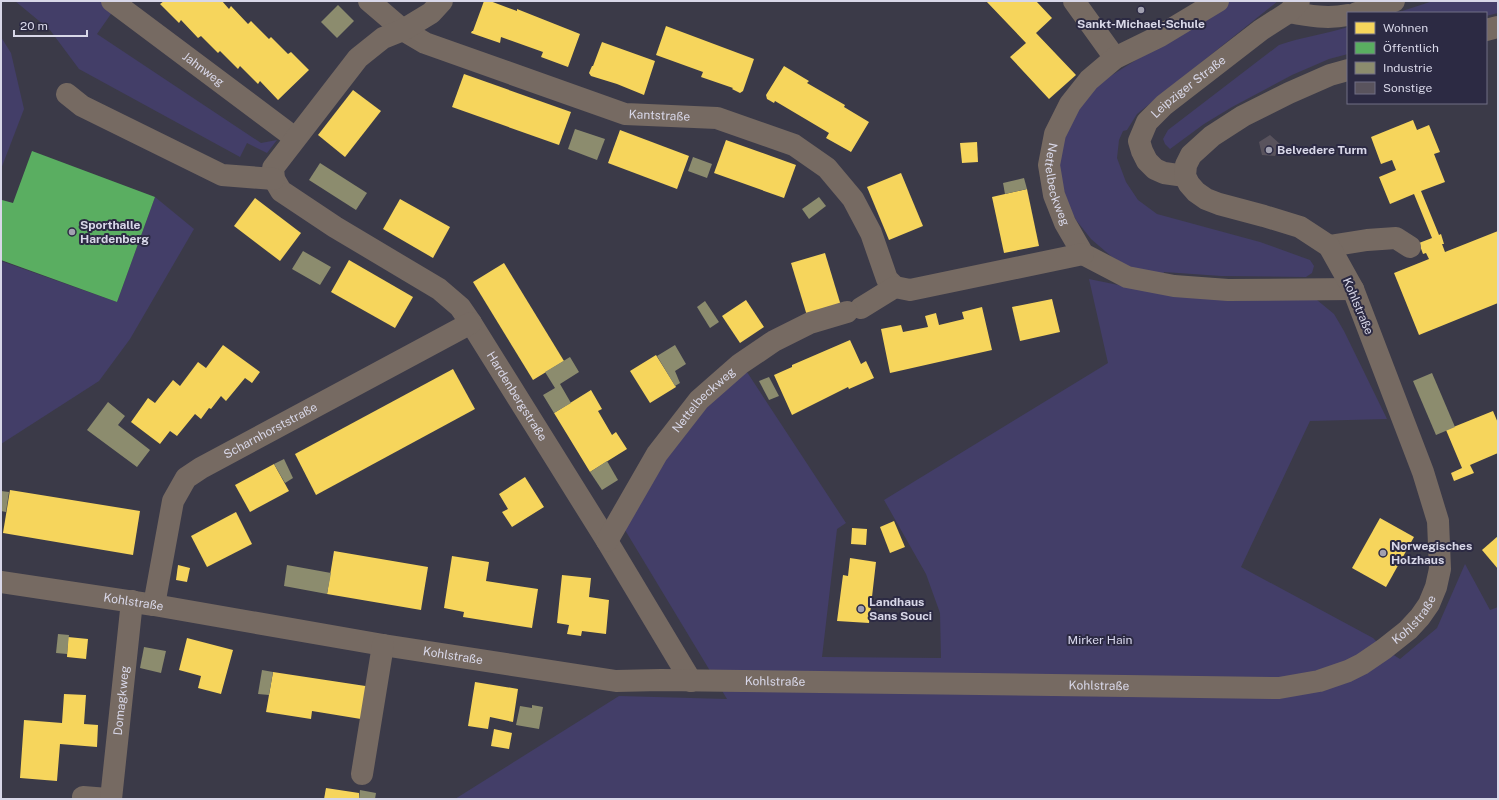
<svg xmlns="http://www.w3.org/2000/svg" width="1499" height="800" viewBox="0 0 1499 800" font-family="'Public Sans',sans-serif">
	<rect width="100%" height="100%" fill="#3b3a48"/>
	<!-- green -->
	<g fill="#433e68">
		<path d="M15,1H100L113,11L97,34L261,143L277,140L267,153L247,143L240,157L79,69L50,30Z"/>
		<path d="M1230,1H1278L1137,114L1127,130L1123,131L1119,140L1117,158L1126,182L1138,200L1157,214L1260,242L1310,260L1314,266L1312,273L1306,277L1221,276L1164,272L1163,276L1131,268L1112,257L1091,239L1076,220L1066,201L1058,161L1063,135L1087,94L1109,77Z"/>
		<path d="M1433,1H1498V13L1486,16V13H1396Z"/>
		<path d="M1348,27V54L1329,59L1292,75L1232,107L1204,124L1170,149L1165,144L1163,139L1168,130L1279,45C1302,37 1325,34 1348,27Z"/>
		<path d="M1,37L11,53L24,109L1,169Z"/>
		<path d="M155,197L194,229L130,339L99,381L1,444V261L117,302Z"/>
		<path d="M1089,279L1172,296L1317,300L1334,314L1344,331L1387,419L1310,421L1241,567L1373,638L1384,649L1400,659L1437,628L1465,564L1490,610L1498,607V799H455L619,696L727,699L625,530L663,456L702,405L745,369L846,523L837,529L822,657L941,658L940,613L926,574L884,500L1108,363Z"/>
	</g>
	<!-- homes -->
	<g fill="#f6d55c">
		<path d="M164,1H222L229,9L231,6L248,24L251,21L269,39L271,37L288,54L291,52L309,70L278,100L260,81L258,84L240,66L238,69L220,51L218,53L201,36L198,38L181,20L179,23L160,4Z"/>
		<path d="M484,1H490L517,11V9L580,34L568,67L541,57L543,52L501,37L500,43L471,33L472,31H473Z"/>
		<path d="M986,1H1036L1052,18L1036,33L1076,75L1049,99L1010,57L1026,43Z"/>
		<path d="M666,26L754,59L743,91L740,93L732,89L733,88L701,77L703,72L656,55Z"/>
		<path d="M602,42L655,61L644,95L617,84L591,76L589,73L592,66H593Z"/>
		<path d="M784,66L809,81L807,83L845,105L844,107L869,122L851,152L826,138L829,133L775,101L774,103L767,99L766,95Z"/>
		<path d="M464,74L571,112L559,145L452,107Z"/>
		<path d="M353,90L381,111L345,157L318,135Z"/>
		<path d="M1413,120L1417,130L1429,125L1440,152L1434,154L1445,182L1421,191L1439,235L1441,234L1444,244H1442L1445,252L1498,231V303L1419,335L1394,273L1429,259L1426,253L1423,254L1419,243L1432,238L1414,194L1390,204L1379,177L1396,170L1392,160L1381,164L1371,137Z"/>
		<path d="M620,130L689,156L677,189L608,163Z"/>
		<path d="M726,140L796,165L784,198L714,173Z"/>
		<path d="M977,142L978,162L962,163L960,143Z"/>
		<path d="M901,173L923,226L889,240L867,187Z"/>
		<path d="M1027,189L1039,246L1004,253L992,197Z"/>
		<path d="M255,198L301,233L280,261L234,226Z"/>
		<path d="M400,199L450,227L433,258L383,229Z"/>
		<path d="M825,253L842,309L808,319L791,263Z"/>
		<path d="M349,260L413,297L395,328L331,292Z"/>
		<path d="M504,263L564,361L533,380L473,282Z"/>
		<path d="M1052,299L1060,332L1020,341L1012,307Z"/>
		<path d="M746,300L764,327L740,343L722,316Z"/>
		<path d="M982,307L992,350L890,373L881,329L901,325L903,332L928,327L925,316L936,313L939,325L964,319L962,312Z"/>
		<path d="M850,340L861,364L866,361L874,378L849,389L848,387L792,415L774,375L792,367V365Z"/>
		<path d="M223,345L260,372L252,383L245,378L226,401L221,396L211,409L209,408L201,419L195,414L177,436L170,431L160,444L131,422L148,398L155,403L173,380L180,386L198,362L206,368Z"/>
		<path d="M656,355L676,387L650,403L630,371Z"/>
		<path d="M453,369L475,409L316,495L295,454Z"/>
		<path d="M591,390L602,409L598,411L612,435L616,432L627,449L590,472L554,413Z"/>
		<path d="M1493,411L1498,423V453L1470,465L1474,473L1454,481L1451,473L1462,468L1446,430Z"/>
		<path d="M274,464L289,491L250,512L235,485Z"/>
		<path d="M525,477L544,507L512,527L502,512L508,509L499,494Z"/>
		<path d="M10,490L140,511L133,555L3,533Z"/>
		<path d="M236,512L252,544L207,567L191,536Z"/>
		<path d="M1380,518L1414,537L1386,587L1352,568Z"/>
		<path d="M894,521L905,547L890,553L880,527Z"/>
		<path d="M852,528L867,529L866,545L851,544Z"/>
		<path d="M1498,536V569L1482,550Z"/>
		<path d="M334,551L428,567L421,610L327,594Z"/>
		<path d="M452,556L489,562L486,581L538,589L532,628L463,617L464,612L444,608Z"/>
		<path d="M850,558L876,562L869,623L837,621L843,575L848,576Z"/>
		<path d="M178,565L190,568L187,582L176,580Z"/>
		<path d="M562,575L591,578L589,597L609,600L606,634L582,631L581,636L567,634L569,625L557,623Z"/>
		<path d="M68,637L88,639L86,659L67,657Z"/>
		<path d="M187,638L233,650L221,694L198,688L201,676L179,670Z"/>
		<path d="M273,672L372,687L367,720L312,711L311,719L266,712Z"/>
		<path d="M475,682L518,689L513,722L490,717L488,729L468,726Z"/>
		<path d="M64,694L86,695L84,724L98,725L97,747L60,744L57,781L20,778L24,720L62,723Z"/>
		<path d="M494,729L512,733L509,749L491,746Z"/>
		<path d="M326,788L359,793V799H324Z"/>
	</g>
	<!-- public -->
	<path fill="#5aae61" d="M32,151L155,197L117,302L1,260V201L2,200L13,203Z"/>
	<!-- industry -->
	<g fill="#8c8c6e">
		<path d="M338,5L354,21L337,38L321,22Z"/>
		<path d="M575,129L605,139L597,160L568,149Z"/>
		<path d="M693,157L712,164L707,178L688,171Z"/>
		<path d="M320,163L367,193L356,210L309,180Z"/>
		<path d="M1024,178L1027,189L1005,194L1003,183Z"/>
		<path d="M819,197L826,206L809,219L802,209Z"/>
		<path d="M303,251L331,267L320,285L292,269Z"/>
		<path d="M705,301L719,322L710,328L697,307Z"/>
		<path d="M675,345L686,364L675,371L680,383L675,386L657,356Z"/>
		<path d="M570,357L579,372L560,384L571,403L554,413L543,395L555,388L545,372Z"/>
		<path d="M1432,373L1455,427L1436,435L1413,381Z"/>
		<path d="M769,377L779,396L769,400L759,381Z"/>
		<path d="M108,402L125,416L118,425L150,450L137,467L87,430Z"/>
		<path d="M284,459L293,478L285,483L274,464Z"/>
		<path d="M607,461L618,480L602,490L590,472Z"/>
		<path d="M1,491L9,492L6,512L1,511Z"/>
		<path d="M287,565L331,573L327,594L284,586Z"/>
		<path d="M58,634L69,635L67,654L56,653Z"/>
		<path d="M144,647L166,651L161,673L140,668Z"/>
		<path d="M262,670L273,672L269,695L258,694Z"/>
		<path d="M532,705L543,707L539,729L516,725L520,706L532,708Z"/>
		<path d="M360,790L376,793L375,799H359Z"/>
	</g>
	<!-- building -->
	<path fill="#59535d" d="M1270,135L1280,144L1275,156L1262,155L1259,142Z"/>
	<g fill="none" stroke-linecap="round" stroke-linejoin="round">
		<!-- minor -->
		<g stroke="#766a62" stroke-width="22">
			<path id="s1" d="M112,1L295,138"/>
			<path id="s2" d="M369,1L403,30L425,43L625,114L717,118L794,145L827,168L853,199L871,233L887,279L895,287"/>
			<path id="s3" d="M442,1L431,13L403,30L383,38L358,58L273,168L274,179L281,191L335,227L439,289L460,307L471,323L607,541L691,681"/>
			<path d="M1074,1L1115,58"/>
			<path id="s4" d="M1218,1L1160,36L1115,58L1089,80L1070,104L1055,134L1049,165L1054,195L1065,223L1083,254L1127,277L1174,286L1228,290L1353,289"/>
			<path d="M1289,12C1309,16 1328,19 1348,15"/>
			<path d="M1357,13L1394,1"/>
			<path d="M1486,30L1498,27"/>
			<path d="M67,94L82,106L222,175L274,179"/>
			<path id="s5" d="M1185,176L1164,173L1155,169L1147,161L1142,151L1139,141L1147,122L1164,105L1261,30L1289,12L1299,1"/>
			<path d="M1329,246L1367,240L1396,238L1410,247"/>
			<path d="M861,308L895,287L910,290L1083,254"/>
			<path id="s6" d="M607,541L657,454L699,400L740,364L774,341L810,323L847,312"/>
			<path id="s7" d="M1,582L154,605L383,645L616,681L661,680L1279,688L1319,681L1348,671L1362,664L1384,649L1408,630L1420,617L1429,604L1436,587L1440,569L1438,521L1423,472L1353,289L1329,246L1300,227L1264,216L1219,204L1206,199L1196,192L1189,184L1185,176L1186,165L1191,155L1212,136L1243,116L1289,93L1330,75L1348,70"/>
			<path id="s8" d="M154,605L173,501L186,478L201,468L471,323"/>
			<path d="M362,774L383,645"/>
			<path d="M83,797L108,799"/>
			<path id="s9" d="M111,799L132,601"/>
		</g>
	</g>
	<!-- markers -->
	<g fill="#a1a0b0" stroke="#2c2a43" stroke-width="1.5">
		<circle cx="1141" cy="10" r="4"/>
		<circle cx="1269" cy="150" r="4"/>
		<circle cx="72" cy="232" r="4"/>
		<circle cx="1383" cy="553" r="4"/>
		<circle cx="861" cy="609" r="4"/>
	</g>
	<g text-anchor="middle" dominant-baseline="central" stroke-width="4" stroke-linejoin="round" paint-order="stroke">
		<!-- poi labels -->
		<g font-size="12" font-weight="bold" fill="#d8d7e8" stroke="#2c2a43" text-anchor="start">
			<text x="1141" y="24" text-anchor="middle">Sankt-Michael-Schule</text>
			<text x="1277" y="150">Belvedere Turm</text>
			<text x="80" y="225">Sporthalle<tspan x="80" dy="14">Hardenberg</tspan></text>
			<text x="1391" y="546">Norwegisches<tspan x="1391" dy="14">Holzhaus</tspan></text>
			<text x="869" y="602">Landhaus<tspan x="869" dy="14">Sans Souci</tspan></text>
		</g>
		<!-- street labels -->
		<g font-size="12" fill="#d8d7e8" stroke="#2c2a43">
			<text stroke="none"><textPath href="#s1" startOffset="114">Jahnweg</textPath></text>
			<text stroke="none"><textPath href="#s5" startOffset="139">Leipziger Straße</textPath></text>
			<text stroke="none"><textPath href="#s2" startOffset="317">Kantstraße</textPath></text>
			<text stroke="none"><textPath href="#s4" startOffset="268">Nettelbeckweg</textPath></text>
			<text transform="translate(1358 306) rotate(67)">Kohlstraße</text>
			<text stroke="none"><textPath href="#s3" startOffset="586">Hardenbergstraße</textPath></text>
			<text stroke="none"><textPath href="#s6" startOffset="172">Nettelbeckweg</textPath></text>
			<text stroke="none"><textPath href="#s8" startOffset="229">Scharnhorststraße</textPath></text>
			<text stroke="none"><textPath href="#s7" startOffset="134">Kohlstraße</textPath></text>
			<text stroke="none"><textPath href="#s7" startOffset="1442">Kohlstraße</textPath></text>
			<text stroke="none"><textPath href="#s7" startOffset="458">Kohlstraße</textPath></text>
			<text stroke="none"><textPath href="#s7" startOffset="782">Kohlstraße</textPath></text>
			<text stroke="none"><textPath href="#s7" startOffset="1106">Kohlstraße</textPath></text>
			<text stroke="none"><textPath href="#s9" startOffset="99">Domagkweg</textPath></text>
		</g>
		<!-- park labels -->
		<g font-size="12" fill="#d9d8ed" stroke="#2c2a43">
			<text x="1100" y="640">Mirker Hain</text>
		</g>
	</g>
	<!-- border -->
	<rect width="1499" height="800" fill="none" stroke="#d8d7e8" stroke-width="4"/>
	<!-- legend -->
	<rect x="1347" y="12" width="140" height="92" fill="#2c2a43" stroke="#716f85"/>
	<rect x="1355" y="22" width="20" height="12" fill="#f6d55c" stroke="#716f85"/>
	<text x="1383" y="32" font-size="12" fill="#d8d7e8">Wohnen</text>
	<rect x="1355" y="42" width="20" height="12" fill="#5aae61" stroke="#716f85"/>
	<text x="1383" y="52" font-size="12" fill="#d8d7e8">Öffentlich</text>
	<rect x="1355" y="62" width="20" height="12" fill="#8c8c6e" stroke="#716f85"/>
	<text x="1383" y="72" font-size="12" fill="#d8d7e8">Industrie</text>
	<rect x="1355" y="82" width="20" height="12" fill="#59535d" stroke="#716f85"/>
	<text x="1383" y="92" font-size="12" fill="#d8d7e8">Sonstige</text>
	<!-- scale -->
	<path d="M14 30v6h73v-6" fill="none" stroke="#d8d7e8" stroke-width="2"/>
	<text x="20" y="30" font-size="12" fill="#d8d7e8" stroke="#2c2a43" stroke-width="3" paint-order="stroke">20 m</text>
</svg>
